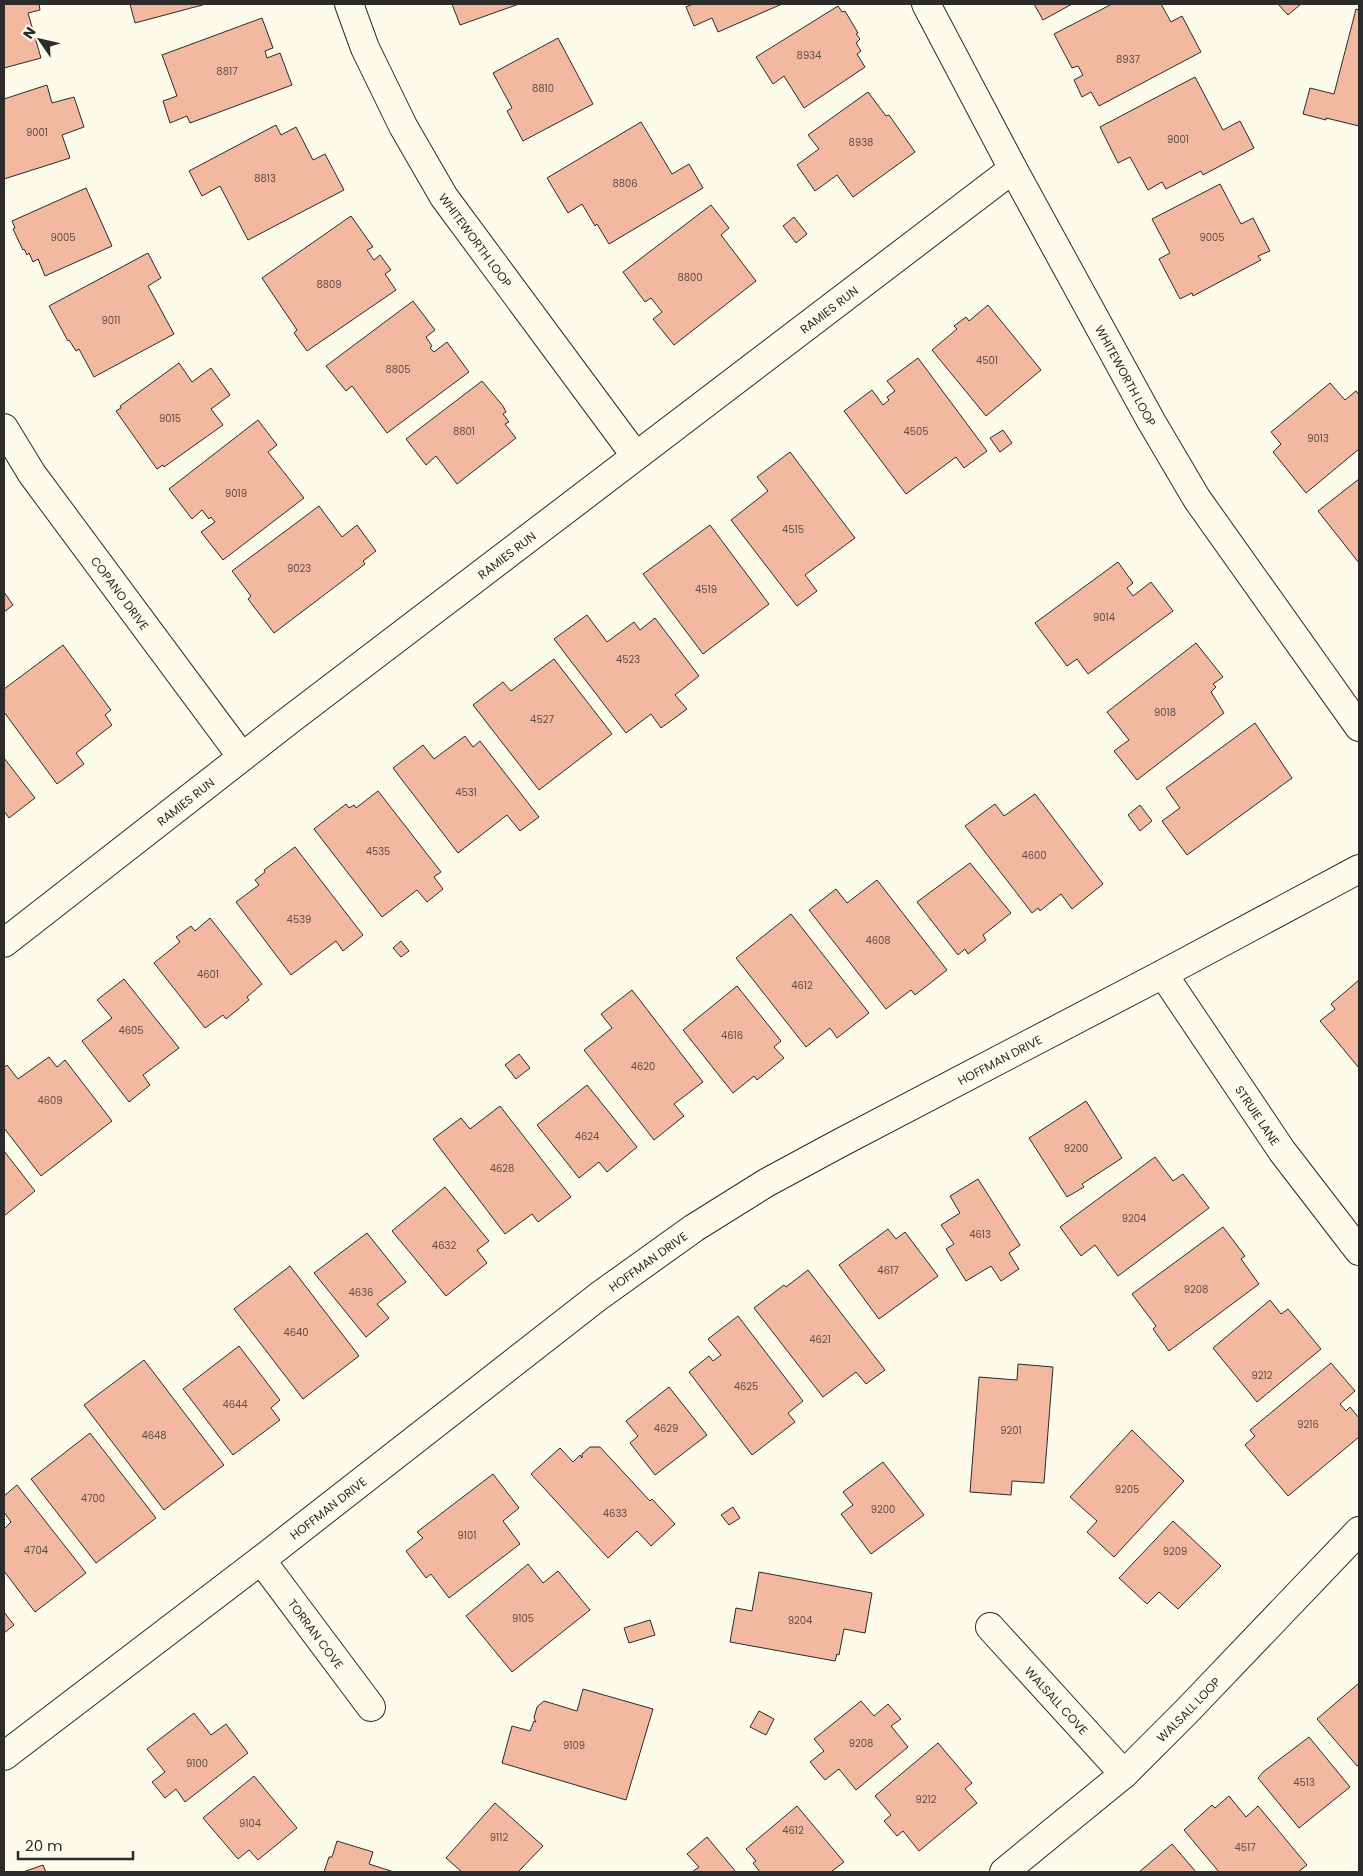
<svg xmlns="http://www.w3.org/2000/svg" width="1363" height="1876" viewBox="0 0 1363 1876" font-family="Poppins,sans-serif">
	<rect width="100%" height="100%" fill="#fdfbea"/>
	<!-- building -->
	<g fill="#f2b8a0" stroke="#2b2b2b">
		<path d="M4,4H39L40,10L28,13L41,58L4,68Z"/>
		<path d="M130,4H206L135,23Z"/>
		<path d="M452,4H519L460,25Z"/>
		<path d="M693,4H782L718,32L712,18L694,26L686,7Z"/>
		<path d="M1034,4H1072L1043,20Z"/>
		<path d="M1112,4H1161L1171,22L1182,16L1201,52L1099,106L1091,92L1082,97L1074,80L1083,75L1078,66L1072,68L1054,34Z"/>
		<path d="M1278,4H1301L1288,15Z"/>
		<path d="M838,6L842,12L845,11L858,33L856,34L860,39L856,43L861,51L857,54L865,67L804,108L784,76L773,84L756,57Z"/>
		<path d="M1356,9L1359,10V126L1326,118V120L1303,114L1310,88L1334,94Z"/>
		<path d="M262,18L273,48L265,51L267,58L280,53L292,85L190,123L187,116L170,123L163,101L177,96L162,55Z"/>
		<path d="M558,38L593,104L523,141L507,111L512,108L493,73Z"/>
		<path d="M1195,77L1223,130L1240,121L1254,148L1203,175L1201,171L1166,189L1162,182L1148,190L1130,157L1118,163L1100,127Z"/>
		<path d="M47,85L52,103L74,97L84,127L62,135L70,158L4,179V99Z"/>
		<path d="M868,92L886,116L889,115L915,152L853,197L837,175L815,191L797,165L819,149L808,135Z"/>
		<path d="M641,122L672,174L689,164L703,188L609,244L597,224L595,226L582,204L568,213L547,178Z"/>
		<path d="M276,125L281,135L296,127L313,160L325,154L344,190L248,240L220,186L202,196L189,171Z"/>
		<path d="M1220,184L1241,224L1253,218L1270,251L1258,256L1261,260L1193,296L1192,293L1180,299L1159,259L1170,253L1152,219Z"/>
		<path d="M86,188L112,246L45,276L38,259L33,262L29,253L27,255L24,249L23,250L13,229L15,228L12,221Z"/>
		<path d="M711,205L729,228L721,235L756,281L674,345L653,319L662,312L651,298L645,302L623,272Z"/>
		<path d="M351,216L373,247L367,250L374,260L380,255L391,270L385,274L396,290L307,351L294,333L297,330L262,278Z"/>
		<path d="M794,217L807,234L796,243L783,226Z"/>
		<path d="M148,253L161,278L148,286L174,334L94,377L79,349L76,351L69,340L68,341L49,306Z"/>
		<path d="M413,301L435,330L426,337L432,346L430,348L434,352L447,342L469,372L387,433L352,386L346,391L326,366Z"/>
		<path d="M988,305L1041,370L986,416L932,350L957,329L954,326L966,317L969,321Z"/>
		<path d="M918,358L987,451L964,468L956,457L906,494L844,411L872,390L883,405L889,400L887,397L895,391L887,381Z"/>
		<path d="M179,363L192,382L211,368L230,395L211,409L223,425L164,467L163,465L157,469L116,411L121,408L120,406Z"/>
		<path d="M482,381L503,406L506,412L503,414L509,422L505,424L516,438L457,484L436,456L426,465L406,439Z"/>
		<path d="M1330,383L1345,400L1356,391L1359,395V449L1306,493L1273,452L1281,444L1271,432Z"/>
		<path d="M258,420L277,445L268,452L304,498L223,560L201,532L215,522L211,517L209,519L202,510L192,519L169,489Z"/>
		<path d="M1003,430L1012,443L1000,452L990,438Z"/>
		<path d="M790,452L855,538L805,575L817,591L797,606L731,520L768,491L757,477Z"/>
		<path d="M1359,479V563L1318,511Z"/>
		<path d="M319,506L342,537L357,525L376,551L363,561L365,564L274,633L248,599L251,596L232,571Z"/>
		<path d="M710,525L769,604L703,654L643,574Z"/>
		<path d="M1118,562L1133,583L1127,588L1133,596L1151,582L1173,611L1088,674L1077,659L1067,666L1035,623Z"/>
		<path d="M4,592L13,605L4,612Z"/>
		<path d="M587,615L607,642L634,622L640,630L655,618L699,676L675,695L687,709L661,728L651,714L626,733L554,639Z"/>
		<path d="M1196,643L1223,677L1213,684L1216,687L1211,692L1224,713L1137,780L1114,751L1129,740L1107,712Z"/>
		<path d="M63,645L111,710L105,715L112,725L76,753L84,764L57,784L4,712V689Z"/>
		<path d="M554,659L612,734L539,790L473,705L503,682L511,691Z"/>
		<path d="M1255,723L1292,778L1187,855L1162,821L1180,808L1166,788Z"/>
		<path d="M465,736L473,747L480,741L539,817L520,831L507,815L458,853L393,768L423,745L434,759Z"/>
		<path d="M4,758L35,798L9,818L4,811Z"/>
		<path d="M378,791L441,872L434,877L443,889L427,902L417,890L382,917L314,829L346,804L349,808L354,805L356,808Z"/>
		<path d="M1035,794L1103,884L1072,909L1061,894L1040,911L1038,908L1032,913L965,826L995,804L1004,816Z"/>
		<path d="M1140,805L1152,821L1140,831L1128,815Z"/>
		<path d="M295,847L363,935L343,951L336,941L291,975L236,902L259,885L255,880L265,872L264,870Z"/>
		<path d="M970,863L1011,913L983,935L986,940L968,954L965,949L958,955L917,902Z"/>
		<path d="M877,880L947,970L915,995L911,990L886,1009L809,910L836,889L847,903Z"/>
		<path d="M791,914L869,1013L837,1038L830,1028L806,1047L736,958Z"/>
		<path d="M210,918L262,984L247,997L249,1000L226,1019L223,1015L205,1028L154,963L180,942L176,937L191,926L195,931Z"/>
		<path d="M401,941L409,951L401,957L393,948Z"/>
		<path d="M124,979L179,1048L143,1075L150,1085L129,1102L82,1041L112,1018L97,1000Z"/>
		<path d="M1359,980V1068L1320,1021L1335,1009L1331,1004Z"/>
		<path d="M737,986L781,1041L774,1047L784,1058L757,1080L754,1076L733,1093L683,1030Z"/>
		<path d="M632,990L703,1082L674,1104L684,1116L654,1140L584,1050L612,1028L601,1014Z"/>
		<path d="M519,1054L530,1068L516,1079L505,1065Z"/>
		<path d="M49,1057L57,1067L65,1060L112,1121L41,1176L4,1128V1068L7,1065L18,1079Z"/>
		<path d="M587,1085L637,1147L607,1172L599,1162L579,1178L537,1125Z"/>
		<path d="M1086,1101L1122,1158L1082,1184L1084,1187L1067,1197L1029,1138Z"/>
		<path d="M500,1106L571,1197L538,1222L532,1214L505,1234L433,1139L461,1118L470,1129Z"/>
		<path d="M4,1151L35,1191L4,1216Z"/>
		<path d="M1155,1157L1173,1181L1183,1174L1209,1208L1118,1276L1095,1245L1081,1256L1060,1227Z"/>
		<path d="M978,1179L1020,1245L1009,1253L1019,1269L1001,1281L991,1266L966,1281L946,1249L954,1244L941,1225L960,1213L950,1196Z"/>
		<path d="M445,1187L489,1241L477,1250L487,1263L446,1296L392,1231Z"/>
		<path d="M1223,1227L1245,1256L1241,1259L1259,1284L1169,1351L1153,1329L1156,1326L1132,1294Z"/>
		<path d="M888,1229L896,1239L905,1232L938,1276L879,1319L839,1265Z"/>
		<path d="M367,1233L406,1282L377,1304L389,1318L366,1337L314,1273Z"/>
		<path d="M290,1266L359,1356L303,1399L234,1309Z"/>
		<path d="M808,1270L885,1370L866,1384L856,1372L823,1397L754,1308L784,1285L786,1287Z"/>
		<path d="M1270,1300L1281,1314L1288,1309L1321,1349L1257,1402L1213,1348Z"/>
		<path d="M738,1316L803,1401L788,1413L795,1422L752,1455L689,1372L709,1356L713,1361L721,1355L708,1339Z"/>
		<path d="M239,1346L280,1400L271,1408L280,1420L233,1455L183,1389Z"/>
		<path d="M144,1360L224,1465L164,1510L84,1405Z"/>
		<path d="M1331,1363L1355,1391L1340,1404L1346,1411L1350,1407L1359,1418V1437L1288,1496L1245,1445L1255,1436L1250,1430Z"/>
		<path d="M1018,1364L1053,1367L1044,1483L1012,1481L1011,1495L970,1492L979,1377L1017,1380Z"/>
		<path d="M669,1387L707,1435L655,1475L630,1443L638,1436L626,1421Z"/>
		<path d="M1132,1430L1184,1481L1114,1557L1087,1532L1097,1521L1070,1497Z"/>
		<path d="M90,1433L156,1518L96,1563L31,1479Z"/>
		<path d="M590,1447H600L650,1501L652,1499L675,1524L651,1546L637,1531L608,1558L531,1474L560,1448L573,1462L580,1455L582,1458V1454Z"/>
		<path d="M883,1462L924,1515L871,1554L841,1514L853,1505L843,1492Z"/>
		<path d="M493,1474L519,1508L503,1521L520,1544L449,1598L431,1574L426,1578L406,1551L423,1538L417,1532Z"/>
		<path d="M17,1485L86,1573L35,1612L4,1571V1529L11,1522L4,1512V1496Z"/>
		<path d="M733,1507L740,1518L729,1525L721,1515Z"/>
		<path d="M1173,1521L1221,1566L1178,1609L1159,1592L1147,1604L1119,1578Z"/>
		<path d="M528,1564L543,1583L558,1571L590,1610L512,1672L466,1616Z"/>
		<path d="M759,1572L872,1593L865,1633L844,1629L839,1655L837,1654L835,1661L730,1642L736,1608L752,1611Z"/>
		<path d="M4,1612L14,1625L4,1633Z"/>
		<path d="M650,1620L655,1635L629,1643L624,1628Z"/>
		<path d="M1359,1683V1764L1357,1766L1317,1719Z"/>
		<path d="M583,1689L653,1709L626,1800L502,1763L512,1726L530,1731L534,1721L536,1722L534,1718L537,1707L544,1701L577,1711Z"/>
		<path d="M861,1701L874,1716L888,1704L901,1719L891,1726L908,1747L856,1790L839,1769L825,1780L810,1762L824,1751L814,1739Z"/>
		<path d="M759,1711L774,1719L766,1735L750,1727Z"/>
		<path d="M194,1713L211,1735L226,1724L248,1753L185,1802L176,1789L165,1798L152,1782L165,1772L147,1749Z"/>
		<path d="M1309,1737L1350,1787L1299,1828L1258,1778L1263,1772Z"/>
		<path d="M938,1743L972,1783L965,1789L977,1803L919,1851L903,1831L897,1836L884,1821L891,1815L875,1796Z"/>
		<path d="M254,1776L297,1828L258,1860L249,1850L238,1859L203,1818Z"/>
		<path d="M1229,1796L1246,1817L1258,1806L1307,1865L1298,1872H1219L1184,1830L1212,1805L1215,1808Z"/>
		<path d="M495,1803L543,1846L518,1872H462L446,1858Z"/>
		<path d="M797,1806L844,1862L831,1872H760L753,1863L756,1861L746,1849Z"/>
		<path d="M707,1837L736,1872H692L699,1867L687,1854Z"/>
		<path d="M337,1841L373,1852L369,1864L394,1872H324L329,1857H332Z"/>
		<path d="M1172,1844L1196,1872H1139L1145,1867Z"/>
		<path d="M43,1865L46,1872H23Z"/>
	</g>
	<g fill="none" stroke-linecap="round" stroke-linejoin="round">
		<!-- minor casing -->
		<g stroke="#2b2b2b" stroke-width="30">
			<g id="minor">
				<path id="s1" d="M349,4L365,48L403,126L444,197L635,455"/>
				<path id="s2" d="M926,4L1013,169L1151,421L1197,499L1359,727"/>
				<path id="s3" d="M4,428L32,474L242,757"/>
				<path id="s4" d="M4,943L287,722L1013,169"/>
				<path id="s5" d="M1163,974L1282,1151L1359,1251"/>
				<path id="s6" d="M261,1560L371,1707"/>
				<path id="s7" d="M990,1627L1124,1774"/>
				<path id="s8" d="M4,1756L261,1560L599,1296L694,1228L766,1183L840,1143L1163,974L1359,869"/>
				<path id="s9" d="M1004,1872L1124,1774L1186,1712L1359,1531"/>
			</g>
		</g>
		<!-- minor -->
		<use href="#minor" stroke="#fdfbea" stroke-width="28"/>
	</g>
	<g text-anchor="middle" dominant-baseline="central" stroke-width="4" stroke-linejoin="round" paint-order="stroke">
		<!-- number labels -->
		<g font-size="10" fill="#5d4e48">
			<text x="809" y="55">8934</text>
			<text x="1128" y="59">8937</text>
			<text x="227" y="71">8817</text>
			<text x="543" y="88">8810</text>
			<text x="37" y="132">9001</text>
			<text x="1178" y="139">9001</text>
			<text x="861" y="142">8938</text>
			<text x="265" y="178">8813</text>
			<text x="625" y="183">8806</text>
			<text x="63" y="237">9005</text>
			<text x="1212" y="237">9005</text>
			<text x="690" y="277">8800</text>
			<text x="329" y="284">8809</text>
			<text x="111" y="320">9011</text>
			<text x="987" y="360">4501</text>
			<text x="398" y="369">8805</text>
			<text x="170" y="418">9015</text>
			<text x="464" y="431">8801</text>
			<text x="916" y="431">4505</text>
			<text x="1318" y="438">9013</text>
			<text x="236" y="493">9019</text>
			<text x="793" y="529">4515</text>
			<text x="299" y="568">9023</text>
			<text x="706" y="589">4519</text>
			<text x="1104" y="617">9014</text>
			<text x="628" y="659">4523</text>
			<text x="1165" y="712">9018</text>
			<text x="542" y="719">4527</text>
			<text x="466" y="792">4531</text>
			<text x="378" y="851">4535</text>
			<text x="1034" y="855">4600</text>
			<text x="299" y="919">4539</text>
			<text x="878" y="940">4608</text>
			<text x="208" y="974">4601</text>
			<text x="802" y="985">4612</text>
			<text x="131" y="1030">4605</text>
			<text x="732" y="1035">4616</text>
			<text x="643" y="1066">4620</text>
			<text x="50" y="1100">4609</text>
			<text x="587" y="1136">4624</text>
			<text x="1076" y="1148">9200</text>
			<text x="502" y="1168">4628</text>
			<text x="1134" y="1218">9204</text>
			<text x="980" y="1234">4613</text>
			<text x="444" y="1245">4632</text>
			<text x="888" y="1270">4617</text>
			<text x="1196" y="1289">9208</text>
			<text x="361" y="1292">4636</text>
			<text x="296" y="1332">4640</text>
			<text x="820" y="1339">4621</text>
			<text x="1262" y="1375">9212</text>
			<text x="746" y="1386">4625</text>
			<text x="235" y="1404">4644</text>
			<text x="1308" y="1424">9216</text>
			<text x="666" y="1428">4629</text>
			<text x="1011" y="1430">9201</text>
			<text x="154" y="1435">4648</text>
			<text x="1127" y="1489">9205</text>
			<text x="93" y="1498">4700</text>
			<text x="883" y="1509">9200</text>
			<text x="615" y="1513">4633</text>
			<text x="467" y="1535">9101</text>
			<text x="36" y="1550">4704</text>
			<text x="1175" y="1551">9209</text>
			<text x="523" y="1618">9105</text>
			<text x="800" y="1620">9204</text>
			<text x="861" y="1743">9208</text>
			<text x="574" y="1745">9109</text>
			<text x="197" y="1763">9100</text>
			<text x="1304" y="1782">4513</text>
			<text x="926" y="1799">9212</text>
			<text x="250" y="1823">9104</text>
			<text x="793" y="1830">4612</text>
			<text x="499" y="1837">9112</text>
			<text x="1245" y="1847">4517</text>
		</g>
		<!-- street labels -->
		<g font-size="12" fill="#2b2b2b" stroke="#fdfbea">
			<text stroke="none"><textPath href="#s1" startOffset="269">WHITEWORTH LOOP</textPath></text>
			<text stroke="none"><textPath href="#s4" startOffset="1040">RAMIES RUN</textPath></text>
			<text stroke="none"><textPath href="#s2" startOffset="422">WHITEWORTH LOOP</textPath></text>
			<text stroke="none"><textPath href="#s4" startOffset="635">RAMIES RUN</textPath></text>
			<text stroke="none"><textPath href="#s3" startOffset="202">COPANO DRIVE</textPath></text>
			<text stroke="none"><textPath href="#s4" startOffset="230">RAMIES RUN</textPath></text>
			<text stroke="none"><textPath href="#s8" startOffset="1218">HOFFMAN DRIVE</textPath></text>
			<text stroke="none"><textPath href="#s5" startOffset="170">STRUIE LANE</textPath></text>
			<text stroke="none"><textPath href="#s8" startOffset="812">HOFFMAN DRIVE</textPath></text>
			<text stroke="none"><textPath href="#s8" startOffset="408">HOFFMAN DRIVE</textPath></text>
			<text stroke="none"><textPath href="#s6" startOffset="92">TORRAN COVE</textPath></text>
			<text stroke="none"><textPath href="#s7" startOffset="99">WALSALL COVE</textPath></text>
			<text stroke="none"><textPath href="#s9" startOffset="246">WALSALL LOOP</textPath></text>
		</g>
	</g>
	<!-- border -->
	<rect width="1363" height="1876" fill="none" stroke="#2b2b2b" stroke-width="10"/>
	<!-- north arrow -->
	<g transform="translate(40 40) rotate(304)" stroke="#fdfbea" stroke-width="4" paint-order="stroke">
	<path d="M0-4L9 19L0 12L-9 19Z" fill="#2b2b2b"/>
	<text y="-8" font-size="14" font-weight="bold" text-anchor="middle" fill="#2b2b2b">N</text>
	</g>
	<!-- scale -->
	<path d="M18 1851v8h115v-8" fill="none" stroke="#2b2b2b" stroke-width="2.5"/>
	<text x="25" y="1851" font-size="15" fill="#2b2b2b" stroke="#fdfbea" stroke-width="4" paint-order="stroke">20 m</text>
</svg>
